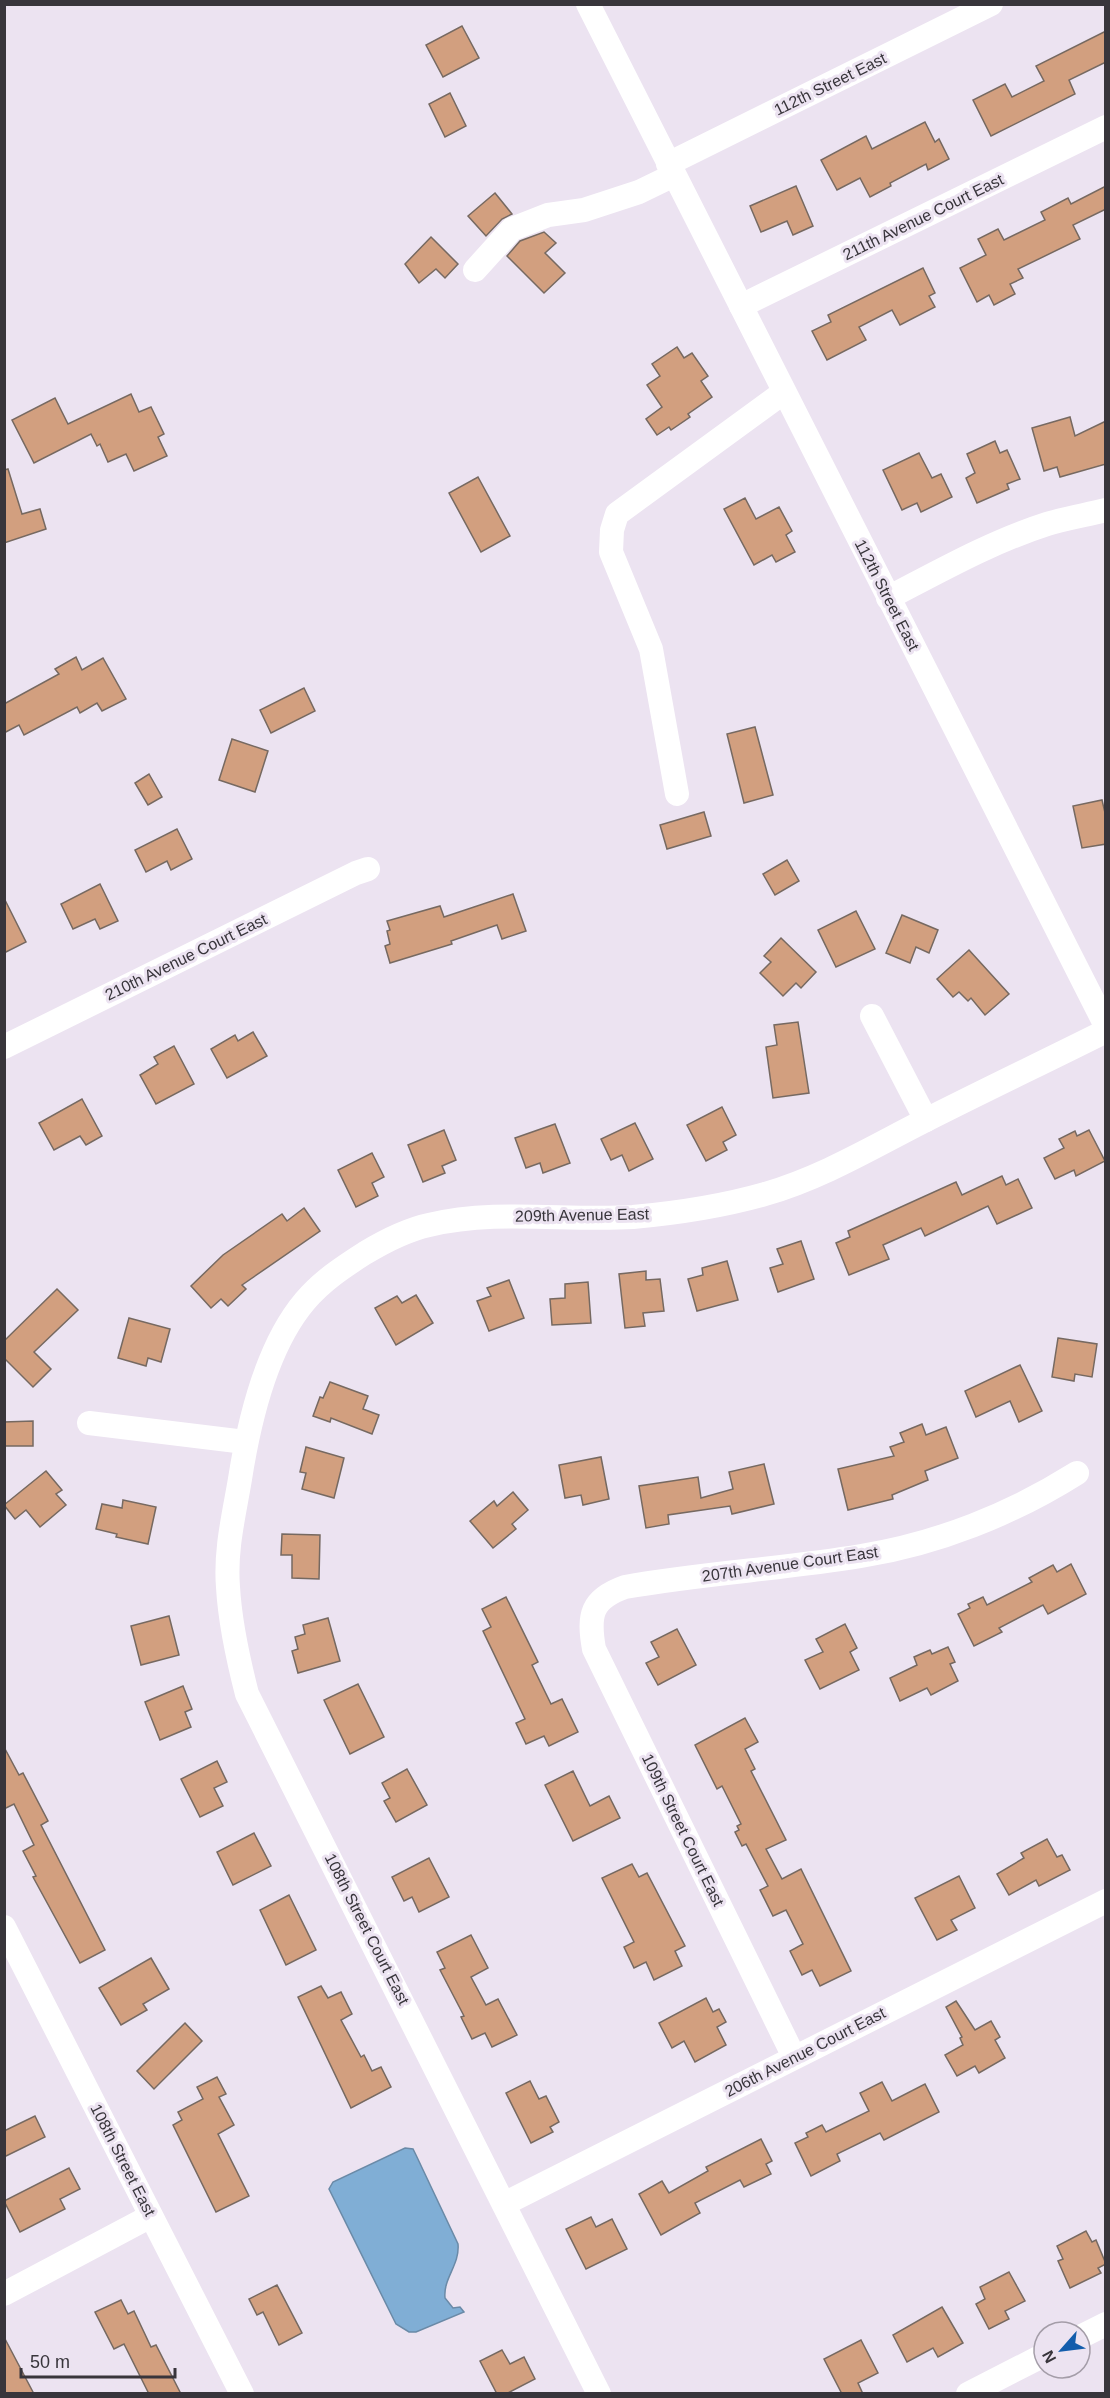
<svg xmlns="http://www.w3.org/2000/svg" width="1110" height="2398" viewBox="0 0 1110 2398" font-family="Helvetica,sans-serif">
	<rect width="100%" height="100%" fill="#ece3f1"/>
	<!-- water -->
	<path fill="#80aed5" stroke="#6a8aa7" stroke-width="1.5" d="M405,2148L413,2149L416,2155L458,2244C460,2265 443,2278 445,2298L453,2308L460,2307L464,2312L416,2332H409L396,2324L329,2189L333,2182Z"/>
	<!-- building -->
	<g fill="#d29f7f" stroke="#766961" stroke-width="1.5">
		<path d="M462,26L479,58L443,77L426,45Z"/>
		<path d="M1106,31V62L1069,80L1075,94L991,136L973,100L1005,84L1012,97L1044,81L1036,66Z"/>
		<path d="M450,93L466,126L445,137L429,104Z"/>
		<path d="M925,122L935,142L939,139L949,159L928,170L926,164L890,183L891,186L870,197L860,178L837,190L821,160L866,136L872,149Z"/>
		<path d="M796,186L813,226L793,235L787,221L761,232L750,206Z"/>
		<path d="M1106,186V209L1073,225L1080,239L1018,269L1023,278L1010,284L1015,294L994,305L989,295L977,302L960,268L986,255L978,239L998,229L1004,240L1045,220L1041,212L1068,198L1071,204Z"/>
		<path d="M495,193L512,214L502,219L486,236L468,216Z"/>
		<path d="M544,232L556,243L545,253L565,273L544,293L507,256L520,241Z"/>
		<path d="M431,237L458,264L445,278L436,269L419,283L405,264Z"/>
		<path d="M923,268L935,293L929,296L935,307L900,325L892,310L859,327L866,340L827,360L812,331L831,322L828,315Z"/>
		<path d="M677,347L684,358L692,353L708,376L701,381L712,397L688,414L690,417L671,430L669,427L657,435L646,419L662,407L647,385L660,376L652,364Z"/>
		<path d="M131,394L139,412L151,407L164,434L158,437L167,456L134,471L126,454L108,462L100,444L97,446L91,434L34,463L12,420L55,398L68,424Z"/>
		<path d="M1070,417L1075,436L1106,421V464L1060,477L1057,467L1044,471L1032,428Z"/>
		<path d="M995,441L1000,453L1007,450L1020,479L1007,484L1009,489L977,503L966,478L975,473L967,454Z"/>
		<path d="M919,453L932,478L941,474L952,497L921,512L917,503L902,510L883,470Z"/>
		<path d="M8,469L22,514L40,509L46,529L4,543V470Z"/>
		<path d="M478,477L510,536L481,552L449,493Z"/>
		<path d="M745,498L756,519L779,507L792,531L786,535L795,552L776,562L772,555L754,565L724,509Z"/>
		<path d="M76,657L82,670L103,658L126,699L102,711L97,703L80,713L77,707L24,735L19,725L4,733V704L59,674L55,669Z"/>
		<path d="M304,688L315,711L271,733L260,710Z"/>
		<path d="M755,727L773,795L744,803L727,734Z"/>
		<path d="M232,739L268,751L255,792L219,780Z"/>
		<path d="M149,774L162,797L148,805L135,783Z"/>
		<path d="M1102,800L1106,817V844L1082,848L1073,806Z"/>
		<path d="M704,812L711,836L667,849L660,825Z"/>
		<path d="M177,829L192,859L171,870L167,861L146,872L135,850Z"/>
		<path d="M787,860L799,881L775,895L763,874Z"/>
		<path d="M100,884L118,921L100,929L95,919L73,929L61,904Z"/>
		<path d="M513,894L526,931L502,939L497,925L451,941L452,944L390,963L385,946L390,944L387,931L390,930L387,921L440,906L444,917Z"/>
		<path d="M4,898L26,942L4,953Z"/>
		<path d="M856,911L875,949L836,967L818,930Z"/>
		<path d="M902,915L938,930L929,953L916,947L910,963L886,953Z"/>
		<path d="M781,938L816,972L801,988L796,983L783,996L760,973L771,962L764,956Z"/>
		<path d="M969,950L1009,994L985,1015L971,998L968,1001L959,992L953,997L937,979Z"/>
		<path d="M798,1022L809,1093L773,1098L766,1047L777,1045L774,1025Z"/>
		<path d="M253,1032L267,1056L227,1078L211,1049L235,1035L238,1041Z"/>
		<path d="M174,1046L194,1084L156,1104L140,1075L158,1064L154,1057Z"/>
		<path d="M82,1099L102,1136L86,1145L80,1136L54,1150L39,1123Z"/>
		<path d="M722,1107L736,1135L723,1142L727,1150L706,1161L687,1125Z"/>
		<path d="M635,1123L653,1159L629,1171L622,1155L611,1160L601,1139Z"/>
		<path d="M555,1124L570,1163L543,1173L540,1163L526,1168L515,1138Z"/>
		<path d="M444,1130L456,1160L442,1166L445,1173L423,1182L408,1145Z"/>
		<path d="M1089,1130L1105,1161L1076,1176L1074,1170L1055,1179L1044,1158L1064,1148L1059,1139L1075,1131L1077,1136Z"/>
		<path d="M372,1153L384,1177L372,1183L378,1196L356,1207L338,1170Z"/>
		<path d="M1002,1176L1006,1185L1018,1179L1032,1208L997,1224L988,1206L925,1236L921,1228L883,1245L889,1259L849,1275L836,1243L850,1237L848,1231L956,1182L962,1195Z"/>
		<path d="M304,1208L320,1231L242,1285L246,1289L228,1306L221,1299L211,1308L191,1286L223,1255L282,1214L287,1221Z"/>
		<path d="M801,1241L814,1279L778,1292L770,1268L783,1264L777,1249Z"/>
		<path d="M727,1261L738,1300L697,1311L688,1279L703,1275L702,1268Z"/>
		<path d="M646,1271V1280L660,1279L664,1311L643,1313L645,1326L625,1328L619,1274Z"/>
		<path d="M509,1280L524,1318L489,1331L477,1301L491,1296L487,1288Z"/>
		<path d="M588,1282L591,1323L552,1325L550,1299L565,1298V1284Z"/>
		<path d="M57,1289L78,1310L34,1352L51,1369L33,1387L4,1358V1341Z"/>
		<path d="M416,1295L433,1323L396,1345L375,1308L397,1296L402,1303Z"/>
		<path d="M129,1318L170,1329L161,1362L148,1358L146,1366L118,1358Z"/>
		<path d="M1058,1338L1097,1344L1092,1377L1075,1374L1074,1381L1052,1377Z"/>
		<path d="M1020,1365L1042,1411L1019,1422L1010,1401L976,1417L965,1391Z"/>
		<path d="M330,1382L368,1396L363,1409L379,1415L372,1434L331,1418L330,1422L313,1416L320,1397L323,1398Z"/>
		<path d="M33,1421V1446H4V1422Z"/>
		<path d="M922,1424L926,1435L946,1427L958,1458L925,1471L928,1480L892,1495L893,1499L848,1510L838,1469L894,1456L890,1447L904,1442L900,1433Z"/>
		<path d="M306,1447L344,1458L334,1498L302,1489L306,1473L300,1472Z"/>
		<path d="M601,1457L609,1499L583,1505L581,1495L565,1498L559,1465Z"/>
		<path d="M764,1464L774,1504L732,1514L730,1506L668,1515L669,1524L646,1528L639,1486L698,1477L701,1498L733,1489L729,1472Z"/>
		<path d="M46,1471L62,1490L56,1494L66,1505L40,1527L26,1510L15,1519L4,1505Z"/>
		<path d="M513,1492L528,1510L512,1524L516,1529L493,1548L470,1521L494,1501L497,1506Z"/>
		<path d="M123,1500L156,1507L148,1544L116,1537L117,1534L96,1529L102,1504L122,1508Z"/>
		<path d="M282,1534L320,1535L319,1579L292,1578V1555H281Z"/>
		<path d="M1071,1564L1086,1594L1048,1614L1043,1605L999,1628L1002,1632L974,1646L958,1614L970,1608L968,1604L983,1597L987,1605L1032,1582L1029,1578L1053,1565L1057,1572Z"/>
		<path d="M506,1597L538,1662L532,1665L551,1704L562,1699L578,1732L549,1746L544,1736L526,1744L516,1723L525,1719L483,1631L491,1627L482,1609Z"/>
		<path d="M169,1616L179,1655L141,1665L131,1626Z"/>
		<path d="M328,1618L340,1661L298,1673L292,1651L298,1649L295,1637L305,1634L303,1625Z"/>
		<path d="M845,1624L857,1648L850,1652L859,1670L820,1689L805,1660L823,1652L816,1639Z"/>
		<path d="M677,1629L696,1665L658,1685L646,1663L659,1657L651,1642Z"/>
		<path d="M948,1647L955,1662L950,1664L958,1681L931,1695L927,1688L900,1701L890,1678L917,1665L914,1657L930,1650L932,1654Z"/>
		<path d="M358,1684L384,1737L350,1754L324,1700Z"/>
		<path d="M183,1686L192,1709L185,1712L191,1727L160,1740L145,1702Z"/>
		<path d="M745,1718L758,1742L745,1749L755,1769L751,1771L786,1840L766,1849L782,1879L801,1869L851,1971L820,1986L812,1970L802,1975L790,1951L803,1944L786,1910L773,1916L760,1890L768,1886L746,1844L742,1846L735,1832L739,1830L737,1826L741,1824L722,1786L717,1789L695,1745Z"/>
		<path d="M4,1747L19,1775L23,1773L48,1821L41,1825L105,1950L80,1963L33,1877L36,1876L23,1851L34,1845L14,1804L4,1809Z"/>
		<path d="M217,1761L227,1782L214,1788L223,1806L200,1817L181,1779Z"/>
		<path d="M407,1769L427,1805L396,1822L384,1801L390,1798L382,1783Z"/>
		<path d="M573,1771L590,1806L609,1796L620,1818L573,1841L545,1785Z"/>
		<path d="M254,1833L271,1866L233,1885L217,1852Z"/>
		<path d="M1047,1839L1057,1857L1062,1855L1070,1870L1039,1886L1036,1880L1009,1895L997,1874L1024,1858L1021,1853Z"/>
		<path d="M429,1858L449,1897L419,1912L412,1897L404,1901L392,1877Z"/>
		<path d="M632,1864L639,1877L647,1873L685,1946L675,1951L682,1966L654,1980L646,1962L634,1968L624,1947L634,1942L602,1878Z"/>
		<path d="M959,1876L975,1908L951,1920L957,1930L937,1940L915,1898Z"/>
		<path d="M289,1895L316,1950L286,1965L260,1910Z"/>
		<path d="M471,1935L488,1968L471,1977L486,2005L498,1999L517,2035L492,2047L485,2033L472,2039L461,2017L464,2016L440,1970L445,1968L437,1952Z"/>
		<path d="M151,1958L169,1989L143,2004L147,2010L121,2025L99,1988Z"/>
		<path d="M321,1986L328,1998L341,1992L352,2014L341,2020L361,2057L364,2055L372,2071L381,2067L391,2087L351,2108L298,1997Z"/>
		<path d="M706,1998L713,2012L719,2009L726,2022L717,2027L726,2045L695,2062L684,2041L672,2048L659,2023Z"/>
		<path d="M956,2001L975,2030L991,2021L1000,2037L995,2040L1005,2058L979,2073L975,2066L957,2076L945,2055L963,2045L960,2038L962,2037L946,2007Z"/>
		<path d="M185,2023L202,2041L154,2089L137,2071Z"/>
		<path d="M217,2077L226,2094L219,2097L234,2125L218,2134L249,2196L216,2212L173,2125L182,2120L178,2112L203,2099L197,2087Z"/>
		<path d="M530,2081L539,2099L546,2096L559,2122L550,2127L553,2132L531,2143L506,2093Z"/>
		<path d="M882,2082L892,2101L925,2084L939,2112L884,2140L880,2133L837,2154L840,2161L811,2176L795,2143L808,2137L806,2133L822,2125L826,2132L869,2111L860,2093Z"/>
		<path d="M35,2116L45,2137L4,2157V2131Z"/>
		<path d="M761,2139L772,2161L766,2164L771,2174L744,2187L740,2180L695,2203L700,2213L661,2235L639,2194L662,2181L669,2193L708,2171L706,2167Z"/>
		<path d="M69,2168L80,2189L60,2199L65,2209L20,2232L4,2201Z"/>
		<path d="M591,2217L596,2227L612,2219L627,2249L586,2269L566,2229Z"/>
		<path d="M1086,2231L1092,2242L1096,2240L1106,2264L1098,2268L1101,2273L1070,2288L1058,2261L1063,2259L1057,2246Z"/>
		<path d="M1009,2272L1025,2301L1005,2311L1009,2319L989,2329L976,2304L985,2299L980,2287Z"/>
		<path d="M277,2285L302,2333L279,2345L263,2312L257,2315L249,2299Z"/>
		<path d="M121,2300L128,2314L134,2311L151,2347L156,2345L181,2394H149L124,2344L114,2349L95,2312Z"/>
		<path d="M942,2307L963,2343L938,2357L933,2348L907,2362L893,2335Z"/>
		<path d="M4,2337L34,2394H4Z"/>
		<path d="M861,2340L878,2373L858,2383L863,2394H842L824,2359Z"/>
		<path d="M502,2350L510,2364L524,2357L535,2379L506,2394H497L480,2361Z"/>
	</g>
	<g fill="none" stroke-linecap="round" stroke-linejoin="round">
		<!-- minor -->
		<g stroke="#fff" stroke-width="24">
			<path d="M588,4L1106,1026"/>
			<path d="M668,164L991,4"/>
			<path d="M475,270L512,229L548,215L584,210L639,192L674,175"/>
			<path d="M741,306L1106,127"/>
			<path d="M888,598C940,571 991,542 1047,524C1066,518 1086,515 1106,510"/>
			<path d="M677,794L651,649L611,552L612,530L617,514L784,392"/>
			<path d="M872,1016L926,1120"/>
			<path d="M4,1047L356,873L368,869"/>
			<path d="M89,1423L245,1442"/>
			<path d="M4,1927L242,2394"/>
			<path d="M794,2057L594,1649C588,1615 591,1599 625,1587C703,1573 783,1569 861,1556C937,1544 1012,1514 1077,1473"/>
			<path d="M504,2204L1106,1901"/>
			<path d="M4,2294L151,2216"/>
			<path d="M1080,2337L1106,2324"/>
			<path d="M599,2394L247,1694C238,1659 230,1623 228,1587C225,1550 234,1515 240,1479C249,1421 266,1347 305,1301C322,1281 343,1267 365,1253C385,1241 406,1230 429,1225C496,1209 565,1221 633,1217C677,1213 723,1206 765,1194C821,1178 871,1148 922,1122C983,1091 1044,1062 1106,1031"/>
			<path d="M968,2394L1044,2355"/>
		</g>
	</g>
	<g text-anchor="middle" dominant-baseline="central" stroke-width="6" stroke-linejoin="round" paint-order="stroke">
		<!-- street labels -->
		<g font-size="16" fill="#38353b" stroke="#ece3f1">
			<text transform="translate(830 84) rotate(-26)">112th Street East</text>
			<text transform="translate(923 217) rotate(-26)">211th Avenue Court East</text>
			<text transform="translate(887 595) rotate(63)">112th Street East</text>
			<text transform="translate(186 957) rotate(-26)">210th Avenue Court East</text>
			<text transform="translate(582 1215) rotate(-1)">209th Avenue East</text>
			<text transform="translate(790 1564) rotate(-8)">207th Avenue Court East</text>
			<text transform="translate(683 1830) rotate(64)">109th Street Court East</text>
			<text transform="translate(367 1929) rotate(63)">108th Street Court East</text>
			<text transform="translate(805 2052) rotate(-27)">206th Avenue Court East</text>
			<text transform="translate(123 2160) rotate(63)">108th Street East</text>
		</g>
	</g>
	<!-- border -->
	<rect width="1110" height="2398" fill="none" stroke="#38353b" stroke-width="12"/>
	<!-- north arrow -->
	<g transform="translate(1062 2350) rotate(242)"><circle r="28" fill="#ece3f1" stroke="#a49da8" stroke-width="1.5"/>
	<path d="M0-4.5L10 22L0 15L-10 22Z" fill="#135dac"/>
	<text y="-9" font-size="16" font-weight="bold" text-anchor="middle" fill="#38353b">N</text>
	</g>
	<!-- scale -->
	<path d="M21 2368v9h154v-9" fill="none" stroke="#38353b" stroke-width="3"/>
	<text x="30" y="2368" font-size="18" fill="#38353b" stroke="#ece3f1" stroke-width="4.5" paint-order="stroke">50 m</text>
</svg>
